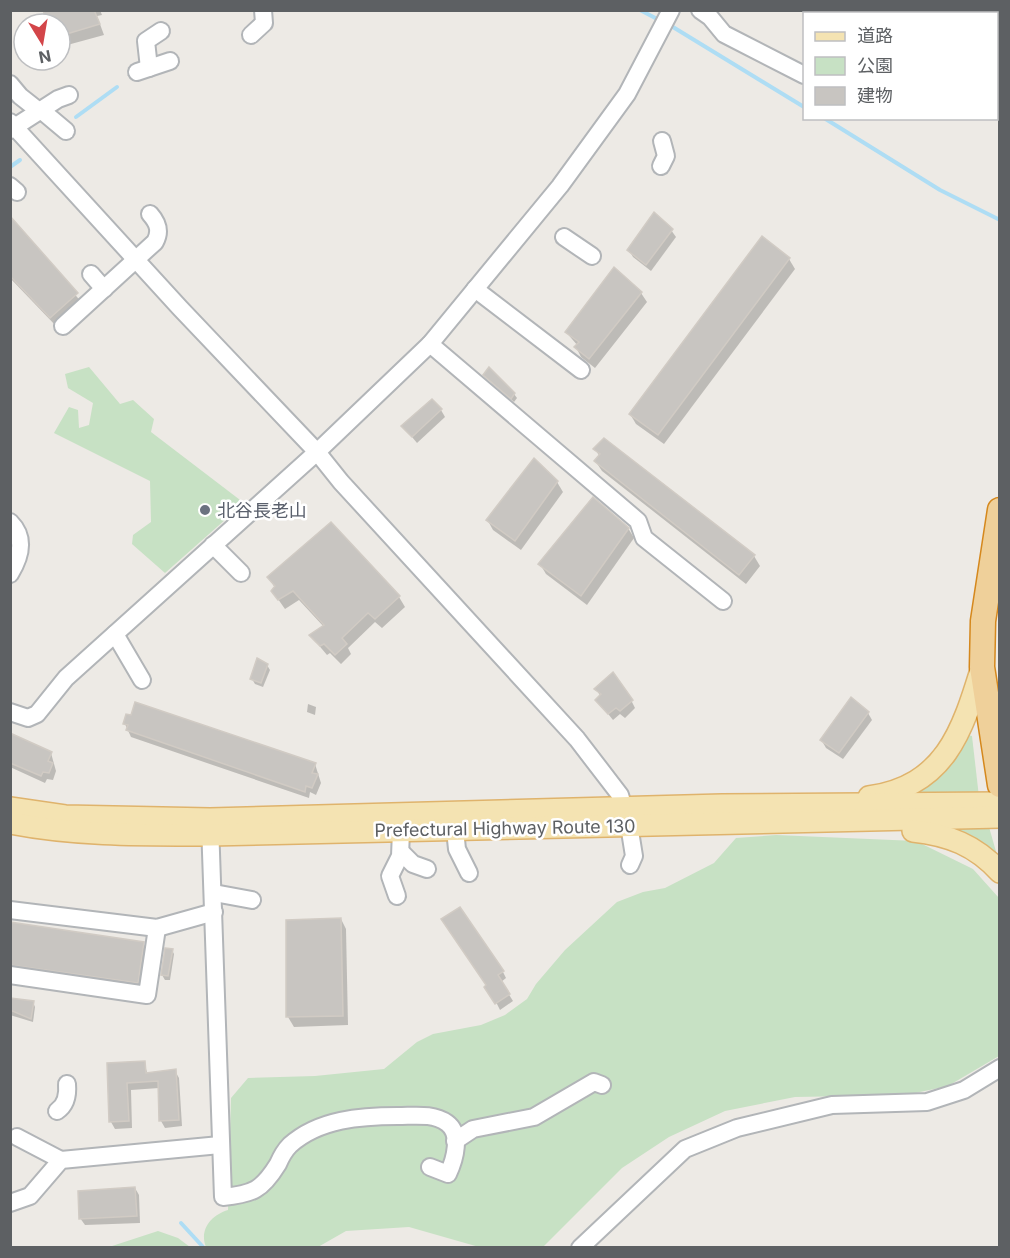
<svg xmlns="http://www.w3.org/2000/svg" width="1010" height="1258" viewBox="0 0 1010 1258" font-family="Inter,'Noto Sans JP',sans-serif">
	<rect width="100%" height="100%" fill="#edeae5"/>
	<!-- green -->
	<g fill="#c7e1c4">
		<path d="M89,367L120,404L133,400L154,419L151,432L244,503L165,573L132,544L133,535L151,522L150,481L54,433L69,407L78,410L79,428L89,425L93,403L68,388L65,374Z"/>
		<path d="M968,735L972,736L979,797L894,796Z"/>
		<path d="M947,827H989L999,862Z"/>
		<path d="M776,835L916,841L973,869L999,898V1056L948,1086L906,1095L795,1097L725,1111L669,1137L622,1168L543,1247H479L409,1227L346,1231L318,1247H206C199,1230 211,1215 228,1210L231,1098L248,1078L315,1076L384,1069L417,1042L433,1034L481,1025L505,1015L527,999L536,984L565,950L617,902L643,892L665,888L714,863L736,838Z"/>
		<path d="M158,1231L178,1238L190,1247H109Z"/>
	</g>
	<!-- shadow -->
	<g fill="#0003">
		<path d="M45,10H100L102,15L97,16L104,35L60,47V24H49Z"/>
		<path d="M10,218L83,304L57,327L10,278Z"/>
		<path d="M671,230L676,237L651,271L633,257L629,250Z"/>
		<path d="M789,259L795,269L664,444L636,424L630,414Z"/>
		<path d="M641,293L647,302L595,368L581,357L576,347L578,346L566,332Z"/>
		<path d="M485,375L514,394L517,398L514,402Z"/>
		<path d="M441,410L445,417L417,443L403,426Z"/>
		<path d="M595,449L754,556L760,566L746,584L602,471L596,462L600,457Z"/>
		<path d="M557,482L563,492L521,550L493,530L488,521Z"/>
		<path d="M331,524L399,597L405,607L382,628L375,622L348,648L351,654L341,664L330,653L327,655L311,636L324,627L299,600L285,609L273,592L275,588L269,578Z"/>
		<path d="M628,528L634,538L587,605L546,574L540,564Z"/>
		<path d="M267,665L270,670L263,687L255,684L252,679Z"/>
		<path d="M596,689L631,700L635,708L625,718L620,714L613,720L597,700L601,697Z"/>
		<path d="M308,704L316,707L315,715L307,712Z"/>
		<path d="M868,713L872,720L843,759L826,748L822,741Z"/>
		<path d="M125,724L315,764L321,783L316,795L310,792L309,798L131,737Z"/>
		<path d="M10,734L51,753L56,771L53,780L47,779L45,783L10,767Z"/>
		<path d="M341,919L346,929L348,1025L294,1027L288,1017Z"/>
		<path d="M10,924L143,943L149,953L143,992L10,974Z"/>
		<path d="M447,926L503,972L506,978L501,982L513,1001L500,1010L488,986Z"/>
		<path d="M172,950L174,954L170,980H165L162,975Z"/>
		<path d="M10,999L33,1002L35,1007L33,1022L10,1015Z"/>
		<path d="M144,1063L148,1075L175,1071L179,1078L182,1126L165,1128L161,1121L159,1088L131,1090L132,1128L115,1129L111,1122L109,1064Z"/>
		<path d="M135,1188L139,1195L140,1223L85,1225L80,1218Z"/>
	</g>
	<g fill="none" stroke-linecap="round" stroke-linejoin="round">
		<!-- stream -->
		<g stroke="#aeddf4" stroke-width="4">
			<path d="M640,10L661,21"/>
			<path d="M668,24L804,107"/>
			<path d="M76,117L117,87"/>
			<path d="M824,118L940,190L1000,220"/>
			<path d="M10,167L20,160"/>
			<path d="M181,1223L204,1248"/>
		</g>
	</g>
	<!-- building -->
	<g fill="#c8c5c1" stroke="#d1cbc4" stroke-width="1.5">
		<path d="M43,10H94L100,24L60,36V24H47Z"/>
		<path d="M654,212L673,229L646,265L627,250Z"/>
		<path d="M10,216L78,293L50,318L10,276Z"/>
		<path d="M762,236L790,258L658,435L629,414Z"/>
		<path d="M614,267L642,292L589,359L574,347L579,342L565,332Z"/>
		<path d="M489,367L515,393L511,399L483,375Z"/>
		<path d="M432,399L442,409L412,437L401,426Z"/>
		<path d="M604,438L755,555L739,575L594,461L600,454L593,449Z"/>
		<path d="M534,458L558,481L515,541L486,520Z"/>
		<path d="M593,497L629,528L581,596L538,564Z"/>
		<path d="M331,522L400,596L375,619L368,613L342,638L347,644L335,655L324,644L320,646L309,635L324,625L293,591L278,600L271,591L275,586L267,577Z"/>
		<path d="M257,658L268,664L261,683L250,679Z"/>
		<path d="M613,672L633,700L620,711L616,708L608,714L595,700L601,694L594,689Z"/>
		<path d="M851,697L869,712L839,753L820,740Z"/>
		<path d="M135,702L316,763L312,773L318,774L312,788L306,786L305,792L126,730L128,725L123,724L126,714L131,715Z"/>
		<path d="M10,733L52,752L48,761L53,763L49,773L43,772L41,776L10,763Z"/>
		<path d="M460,907L504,971L498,975L510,994L495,1004L484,987L486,985L441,919Z"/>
		<path d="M341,918L343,1016L286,1017V920Z"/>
		<path d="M10,922L144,942L138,983L10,965Z"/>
		<path d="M165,948L173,949L168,976L161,975Z"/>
		<path d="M10,998L34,1001L31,1019L10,1010Z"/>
		<path d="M145,1061L146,1073L176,1069L179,1120L159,1121L158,1081L127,1083L129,1121L109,1122L107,1063Z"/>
		<path d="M135,1187L137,1216L79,1219L78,1191Z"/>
	</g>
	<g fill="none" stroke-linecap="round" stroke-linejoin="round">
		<!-- minor casing -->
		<g stroke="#b2b5b8" stroke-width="20">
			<g id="minor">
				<path d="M700,10L710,17L724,34L804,75"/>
				<path d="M251,35L264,23L263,10"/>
				<path d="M149,68L146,41L161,31"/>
				<path d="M137,72L170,61"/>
				<path d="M10,84L20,96L39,111"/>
				<path d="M41,110L66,131"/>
				<path d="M10,122L180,308L317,452L341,482L577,739L620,795L629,825L634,856L630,865"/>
				<path d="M10,130L58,99L69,95"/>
				<path d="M661,166L666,156L662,141"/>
				<path d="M10,186L17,192"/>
				<path d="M564,237L592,256"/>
				<path d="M91,274L104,289"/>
				<path d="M475,289L581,370"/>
				<path d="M63,326L155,242C161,231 158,223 150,214"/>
				<path d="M430,344L638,521L644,538L723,601"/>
				<path d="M10,522C26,538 21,556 10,574"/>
				<path d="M213,545L241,573"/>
				<path d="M115,634L142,680"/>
				<path d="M10,712L28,718L37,714L66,678L317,452L430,344L560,186L627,94L671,10"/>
				<path d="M210,824L223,1197C253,1194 262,1190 278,1164C281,1157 285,1150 290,1145C319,1119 361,1116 398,1116C415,1116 433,1113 447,1123C462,1134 455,1159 448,1174L430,1167"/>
				<path d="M455,830L457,849L469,873"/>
				<path d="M401,852L413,864L427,869"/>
				<path d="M214,893L252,900"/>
				<path d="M397,896L390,876L400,856L401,831"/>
				<path d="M10,910L157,928L214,912"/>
				<path d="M10,975L147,995L157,928"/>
				<path d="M57,1111C66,1105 68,1095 67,1084"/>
				<path d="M17,1137L61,1160"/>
				<path d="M455,1141L473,1129L534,1117L594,1082L602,1085"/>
				<path d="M10,1203L30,1196L61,1160L220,1145"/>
				<path d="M580,1248L685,1149L737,1128L832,1105L927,1102L964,1090L1000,1068"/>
			</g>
		</g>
		<!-- major casing -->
		<g stroke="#dfb36c" stroke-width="24">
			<g id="major">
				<path d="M869,797C945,786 962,732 982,667"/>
				<path d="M10,808L65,816L210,819L722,805L1000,803"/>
				<path d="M10,823C77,836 143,835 210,835L1000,817"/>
				<path d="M913,831C949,835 975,845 1000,872"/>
			</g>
		</g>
		<!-- highway casing -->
		<g stroke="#d5881d" stroke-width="27">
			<path id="highway" d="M1000,510L983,621L982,667L1000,785"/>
		</g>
		<!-- minor -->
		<use href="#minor" stroke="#fff" stroke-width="16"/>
		<!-- major -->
		<use href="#major" stroke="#f4e3b2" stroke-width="21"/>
		<!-- highway -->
		<use href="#highway" stroke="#efd09a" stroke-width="24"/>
	</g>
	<!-- markers -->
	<circle fill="#6b7280" stroke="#fff" stroke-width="2" cx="205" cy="510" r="6"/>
	<g text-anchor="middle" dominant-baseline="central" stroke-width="5" stroke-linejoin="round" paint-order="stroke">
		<!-- worship labels -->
		<g font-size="18" fill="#5b616d" stroke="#fff" text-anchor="start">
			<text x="217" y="510">北谷長老山</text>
		</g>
		<!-- street labels -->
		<g font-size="18" fill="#5d6063" stroke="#fff">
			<text transform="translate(505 828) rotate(-1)">Prefectural Highway Route 130</text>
		</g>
	</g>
	<!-- border -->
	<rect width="1010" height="1258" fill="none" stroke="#5d6063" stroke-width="24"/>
	<!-- legend -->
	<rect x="803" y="12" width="195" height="108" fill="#ffffff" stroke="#bebfc1" stroke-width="1.5"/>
	<rect x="815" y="32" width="30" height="9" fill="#f4e3b2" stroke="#bebfc1" stroke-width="1.5"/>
	<text x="857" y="42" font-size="18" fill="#5d6063">道路</text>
	<rect x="815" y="57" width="30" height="18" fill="#c7e1c4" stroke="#bebfc1" stroke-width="1.5"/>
	<text x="857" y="72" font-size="18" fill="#5d6063">公園</text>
	<rect x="815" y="87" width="30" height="18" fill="#c8c5c1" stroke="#bebfc1" stroke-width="1.5"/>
	<text x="857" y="102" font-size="18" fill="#5d6063">建物</text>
	<!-- north arrow -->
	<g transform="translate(42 42) rotate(169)"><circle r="28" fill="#ffffff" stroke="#bebfc1" stroke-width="1.5"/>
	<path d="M0-4.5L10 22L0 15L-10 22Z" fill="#d34549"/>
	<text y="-9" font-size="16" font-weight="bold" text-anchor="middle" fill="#5d6063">N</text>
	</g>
</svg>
